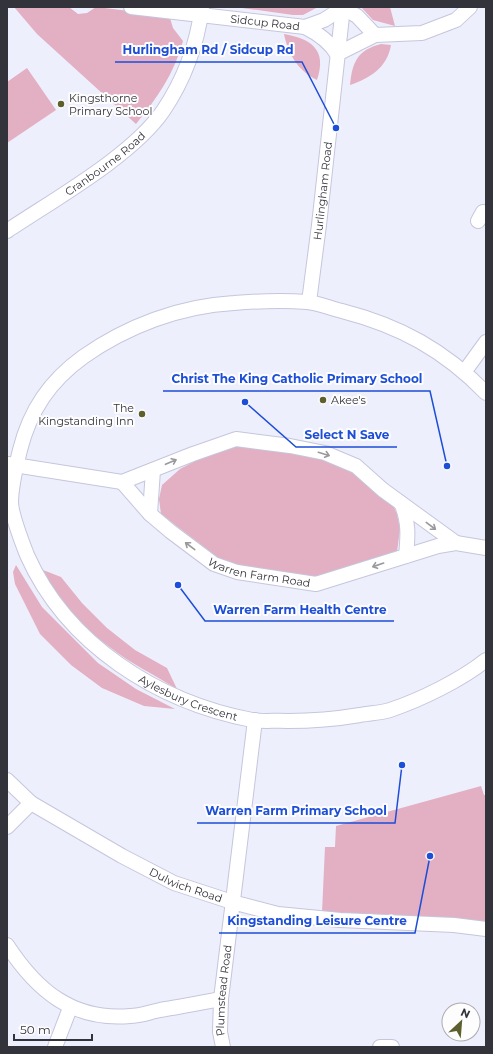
<svg xmlns="http://www.w3.org/2000/svg" width="493" height="1054" viewBox="0 0 493 1054" font-family="Montserrat,sans-serif">
	<rect width="100%" height="100%" fill="#eeeffd"/>
	<!-- green -->
	<g fill="#e3afc2">
		<path d="M14,7H69L78,14L87,13L96,7L146,13L170,18L173,28L183,41C174,74 157,98 136,124L37,34Z"/>
		<path d="M235,7H318L303,15H293Z"/>
		<path d="M361,7H390L395,26L373,20Z"/>
		<path d="M284,34C312,39 327,50 317,80C298,71 288,54 284,34Z"/>
		<path d="M381,44L391,45C387,68 370,78 350,85C352,63 357,50 381,44Z"/>
		<path d="M27,68L56,110L7,143V82Z"/>
		<path d="M241,445L322,458L352,470L392,503L397,514L400,529L397,552L314,579L241,568L221,560L161,514L159,499L162,485L180,469L201,458Z"/>
		<path d="M16,565L42,607L98,663L136,689L175,709L144,706L102,688L71,665L40,634L15,584L13,572Z"/>
		<path d="M43,570L61,577L82,603L107,628L135,650L167,668L177,689C155,675 131,664 111,648C85,629 54,600 43,570Z"/>
		<path d="M481,786L484,795H486V922L337,914L322,912L325,847H335L336,826Z"/>
	</g>
	<g fill="none" stroke-linecap="round" stroke-linejoin="round">
		<!-- minor casing -->
		<g stroke="#c5c6dc" stroke-width="16">
			<g id="minor">
				<path id="s1" d="M131,7L305,27L324,20L343,8L357,16L375,35"/>
				<path d="M305,27C317,33 330,42 337,54L375,35L422,33L456,20L470,7"/>
				<path d="M478,221L483,212L486,215"/>
				<path id="s2" d="M7,231C53,200 132,156 163,111C184,80 197,45 202,7"/>
				<path id="s3" d="M309,302L319,225L343,7"/>
				<path d="M465,371L486,342"/>
				<path id="s4" d="M486,393C444,350 400,326 342,311C330,308 318,303 307,302C283,300 258,301 234,303C180,306 127,326 83,357C50,381 30,410 20,450C16,466 11,486 11,503C12,517 22,542 27,555C67,645 158,702 252,720C264,722 276,720 288,721C313,721 336,719 360,715C370,713 381,713 390,710C420,700 461,680 486,660"/>
				<path d="M8,464L122,482L193,454L236,439L290,446L325,453L356,466L383,490L456,543"/>
				<path id="s5" d="M122,482L150,514L170,531L214,564L237,572L316,584L438,546L456,543L486,548"/>
				<path d="M401,503C409,521 408,536 406,556"/>
				<path d="M150,514L153,470"/>
				<path id="s6" d="M7,780L31,803L122,856L174,883L232,902L278,914L340,920L454,925L486,929"/>
				<path d="M7,827L31,803"/>
				<path d="M7,945C37,991 73,1021 130,1016C140,1016 150,1012 160,1010C180,1007 200,1003 221,999"/>
				<path d="M55,1047L70,1008"/>
				<path id="s7" d="M223,1047L220,1032L221,999L255,720"/>
				<path d="M380,1047H392"/>
			</g>
		</g>
		<!-- minor -->
		<use href="#minor" stroke="#fff" stroke-width="14"/>
	</g>
	<!-- one-way arrows -->
	<defs><path id="oneway-shaft" d="M-6 0H5M1.5-3L5.5 0L1.5 3" fill="none" stroke-width="1.6" stroke-linecap="round" stroke-linejoin="round"/></defs>
	<g stroke="#99999e">
		<use href="#oneway-shaft" transform="translate(324 454) rotate(17)"/>
		<use href="#oneway-shaft" transform="translate(171 462) rotate(-23)"/>
		<use href="#oneway-shaft" transform="translate(431 526) rotate(37)"/>
		<use href="#oneway-shaft" transform="translate(190 546) rotate(-143)"/>
		<use href="#oneway-shaft" transform="translate(378 565) rotate(161)"/>
	</g>
	<!-- markers -->
	<g fill="#5d602d" stroke="#fdfdfd" stroke-width="1.5">
		<circle cx="61" cy="104" r="4"/>
		<circle cx="323" cy="400" r="4"/>
		<circle cx="142" cy="414" r="4"/>
	</g>
	<g text-anchor="middle" dominant-baseline="central" stroke-width="4" stroke-linejoin="round" paint-order="stroke">
		<!-- street labels -->
		<g font-size="11" fill="#33333c" stroke="#fdfdfd">
			<text stroke="none"><textPath href="#s1" startOffset="135">Sidcup Road</textPath></text>
			<text stroke="none"><textPath href="#s2" startOffset="119">Cranbourne Road</textPath></text>
			<text stroke="none"><textPath href="#s3" startOffset="112">Hurlingham Road</textPath></text>
			<text stroke="none"><textPath href="#s5" startOffset="170">Warren Farm Road</textPath></text>
			<text stroke="none"><textPath href="#s4" startOffset="885">Aylesbury Crescent</textPath></text>
			<text stroke="none"><textPath href="#s6" startOffset="209">Dulwich Road</textPath></text>
			<text stroke="none"><textPath href="#s7" startOffset="57">Plumstead Road</textPath></text>
		</g>
		<!-- poi labels -->
		<g font-size="11" fill="#33333c" stroke="#fdfdfd" text-anchor="start">
			<text x="69" y="98">Kingsthorne<tspan x="69" dy="13">Primary School</tspan></text>
			<text x="331" y="400">Akee's</text>
			<text x="134" y="408" text-anchor="end">The<tspan x="134" dy="13">Kingstanding Inn</tspan></text>
		</g>
	</g>
	<!-- callouts -->
	<path fill="none" stroke="#1d4ed8" stroke-width="1.5" d="M336 128L302 62H115M447 466L430 391H163M245 402L296 447H397M178 585L205 621H394M402 765L395 823H197M430 856L415 933H219"/>
	<g fill="#1d4ed8" stroke="#fdfdfd" stroke-width="1.5">
		<circle cx="336" cy="128" r="4"/>
		<circle cx="447" cy="466" r="4"/>
		<circle cx="245" cy="402" r="4"/>
		<circle cx="178" cy="585" r="4"/>
		<circle cx="402" cy="765" r="4"/>
		<circle cx="430" cy="856" r="4"/>
	</g>
	<g font-size="12" text-anchor="middle" font-weight="bold" fill="#1d4ed8" stroke="#fdfdfd" stroke-width="4" stroke-linejoin="round" paint-order="stroke">
		<text x="208" y="54">Hurlingham Rd / Sidcup Rd</text>
		<text x="297" y="383">Christ The King Catholic Primary School</text>
		<text x="347" y="439">Select N Save</text>
		<text x="300" y="614">Warren Farm Health Centre</text>
		<text x="296" y="815">Warren Farm Primary School</text>
		<text x="317" y="925">Kingstanding Leisure Centre</text>
	</g>
	<!-- border -->
	<rect width="493" height="1054" fill="none" stroke="#33333c" stroke-width="16"/>
	<!-- north arrow -->
	<g transform="translate(461 1022) rotate(26)"><circle r="19" fill="#fdfdfd" stroke="#acacb0"/>
	<path d="M0-3L7 15L0 10L-7 15Z" fill="#5d602d"/>
	<text y="-6" font-size="11" font-weight="bold" text-anchor="middle" fill="#33333c">N</text>
	</g>
	<!-- scale -->
	<path d="M14 1034v6h78v-6" fill="none" stroke="#33333c" stroke-width="2"/>
	<text x="20" y="1034" font-size="12" fill="#33333c" stroke="#fdfdfd" stroke-width="3" paint-order="stroke">50 m</text>
</svg>
